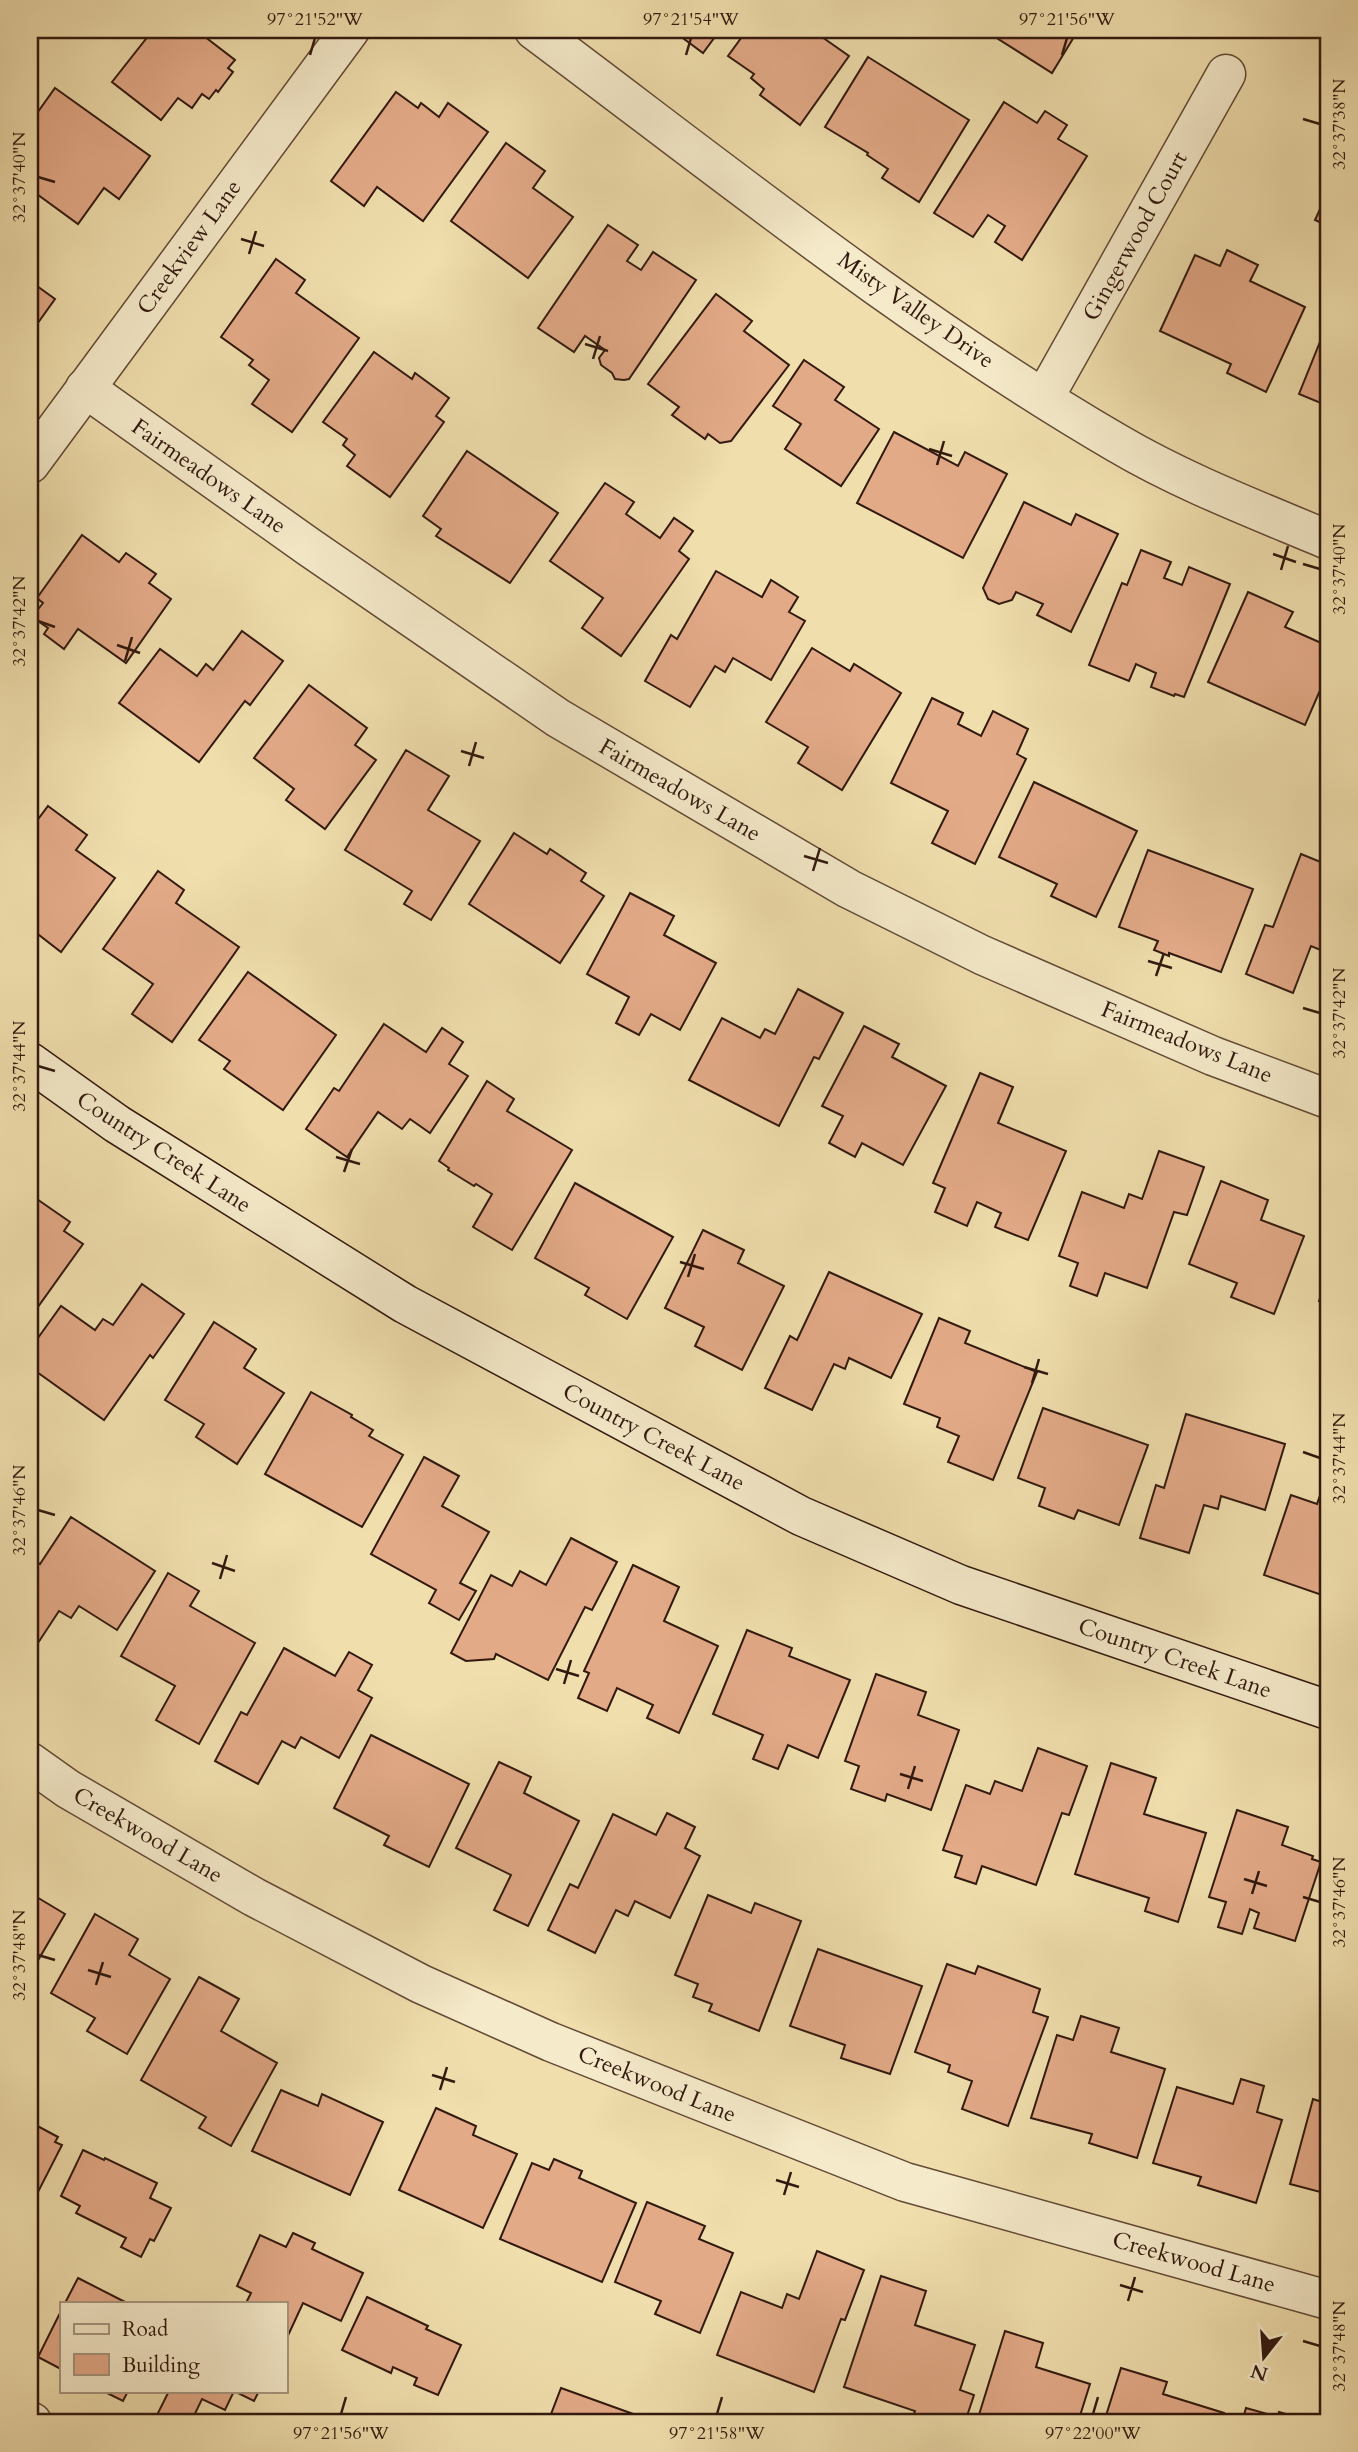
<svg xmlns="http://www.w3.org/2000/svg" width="1358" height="2452" viewBox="0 0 1358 2452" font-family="Cardo,serif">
	<rect width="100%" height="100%" fill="#f0dead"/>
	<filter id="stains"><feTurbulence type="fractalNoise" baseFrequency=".00286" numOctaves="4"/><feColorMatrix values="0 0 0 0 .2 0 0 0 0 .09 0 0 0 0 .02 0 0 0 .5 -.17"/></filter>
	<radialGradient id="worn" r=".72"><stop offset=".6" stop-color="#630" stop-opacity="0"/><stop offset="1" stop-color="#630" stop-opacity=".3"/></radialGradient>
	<!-- building -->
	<g fill="#e3aa88" stroke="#32190f" stroke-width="2">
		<path d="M153,30H196L235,60L228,68L233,72L218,92L216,90L209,99L202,94L192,108L178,98L161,120L112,82Z"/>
		<path d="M672,30H720L703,53Z"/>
		<path d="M747,30H812L849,56L800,125L760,95L764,89L751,78L754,74L728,56Z"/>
		<path d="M984,30H1073L1077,32L1052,73Z"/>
		<path d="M868,57L969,120L919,202L882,178L888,169L867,155L868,153L825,127Z"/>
		<path d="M55,88L150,156L119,199L104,188L78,224L30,189V148L37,138L30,133V123Z"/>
		<path d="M396,92L418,108L421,103L439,117L448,103L488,132L423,221L377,187L364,206L331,181Z"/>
		<path d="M1004,102L1037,123L1045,111L1067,125L1058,139L1087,156L1022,260L995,242L1005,226L988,215L973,237L934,213Z"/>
		<path d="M506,143L545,171L533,188L573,217L528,278L451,221Z"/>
		<path d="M1328,192V226L1315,220Z"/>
		<path d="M608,225L638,245L627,261L641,270L653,252L696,280L629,379L624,380L615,379L612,373L601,365L599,358L605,350L585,336L574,352L538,328Z"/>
		<path d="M1227,250L1258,265L1250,281L1305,307L1266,392L1227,373L1231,364L1160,331L1195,255L1220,266Z"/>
		<path d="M276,259L305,280L296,293L359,338L292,432L252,404L269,380L249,365L253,360L221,337Z"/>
		<path d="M30,281L55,299L30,334Z"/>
		<path d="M716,294L752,321L744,331L789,365L731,441L720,443L708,434L705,439L672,415L679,407L648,384Z"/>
		<path d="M1328,322V406L1299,394Z"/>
		<path d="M374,352L412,379L415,373L449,398L436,416L444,422L390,497L347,466L355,455L343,445L347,439L323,422Z"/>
		<path d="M804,360L844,387L835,400L879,429L841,486L785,449L801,424L773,406Z"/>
		<path d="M894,432L958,466L965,452L1007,474L963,558L857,503Z"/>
		<path d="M467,451L558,513L510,583L436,536L441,529L423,516Z"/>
		<path d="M605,483L634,502L626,514L660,538L674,518L693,531L679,551L689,559L621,656L582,628L603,598L550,561Z"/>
		<path d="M1024,502L1071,525L1076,514L1118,534L1071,632L1037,615L1043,604L1016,592L1012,600L999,604L988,599L983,588Z"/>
		<path d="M82,535L119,562L126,553L156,574L149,583L171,599L126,663L78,629L64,649L44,634L48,628L32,617L43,603L37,598Z"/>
		<path d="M1141,550L1171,562L1164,578L1182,585L1189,567L1230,584L1184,697L1175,694L1174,696L1151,687L1156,673L1136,664L1129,681L1089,665L1122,583L1127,585Z"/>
		<path d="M716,571L762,597L771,580L798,597L789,612L805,621L771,680L733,658L725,672L715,666L690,707L645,681L671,635L677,639Z"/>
		<path d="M1248,592L1293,612L1285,627L1328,646V672L1305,725L1208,682Z"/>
		<path d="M242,631L283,661L250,705L245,701L199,762L119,703L160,649L197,676L206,664L213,670Z"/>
		<path d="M812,648L850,671L854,664L901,693L842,790L798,763L808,747L766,722Z"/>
		<path d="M309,685L367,728L355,745L376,760L325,829L286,800L294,789L254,758Z"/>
		<path d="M932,698L963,713L958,724L981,736L993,711L1028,729L1017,754L1026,759L975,864L932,843L948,811L891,783Z"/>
		<path d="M406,750L449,776L428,810L480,841L431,920L404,904L412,891L345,850Z"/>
		<path d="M1034,782L1137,831L1096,917L1051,896L1057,884L999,857Z"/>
		<path d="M48,806L87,835L76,850L115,878L61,952L30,928V830Z"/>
		<path d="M514,833L547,854L550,849L586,873L581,881L604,896L560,963L469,904Z"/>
		<path d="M1148,850L1253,889L1221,972L1169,953V956L1154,950L1158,941L1119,927Z"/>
		<path d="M1301,854L1328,865V953L1311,946L1293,993L1246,974L1265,925L1273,927Z"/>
		<path d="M158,871L184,890L176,903L239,947L172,1042L132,1014L153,984L103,949Z"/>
		<path d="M630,893L674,916L664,935L716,963L680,1030L651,1014L639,1035L616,1023L629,997L587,974Z"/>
		<path d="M248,972L336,1035L283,1110L224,1069L230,1061L199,1040Z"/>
		<path d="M798,989L843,1013L819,1059L814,1057L779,1126L689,1080L722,1018L760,1038L765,1029L775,1034Z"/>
		<path d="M384,1024L426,1052L442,1028L463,1042L449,1064L468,1076L430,1133L410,1119L402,1129L378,1112L347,1157L306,1129L334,1088L339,1091Z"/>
		<path d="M864,1026L899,1044L892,1057L946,1086L903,1165L862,1143L855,1157L829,1143L843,1116L822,1106Z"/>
		<path d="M980,1073L1013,1087L998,1123L1066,1151L1028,1240L995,1227L1001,1213L977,1202L967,1226L935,1212L945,1188L933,1183Z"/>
		<path d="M487,1081L514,1099L507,1111L572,1150L512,1250L473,1227L492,1194L476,1184L474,1186L448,1170L449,1168L439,1161Z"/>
		<path d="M1159,1151L1204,1167L1187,1215L1174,1212L1147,1288L1105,1273L1097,1296L1070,1286L1078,1263L1059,1256L1082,1192L1124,1208L1129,1194L1142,1199Z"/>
		<path d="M1221,1181L1268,1200L1261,1220L1304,1236L1274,1314L1231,1297L1237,1283L1189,1264Z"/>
		<path d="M575,1183L673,1237L627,1319L585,1295L589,1288L535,1258Z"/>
		<path d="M34,1197L70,1222L64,1231L83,1244L35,1311L30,1307V1200Z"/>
		<path d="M703,1230L744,1250L738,1263L784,1286L742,1370L695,1346L704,1327L665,1308Z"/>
		<path d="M829,1272L922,1314L891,1378L849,1358L845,1369L834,1364L812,1410L765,1388L790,1336L797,1340Z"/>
		<path d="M1328,1273V1304L1319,1301Z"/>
		<path d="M142,1284L184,1314L153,1358L150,1355L104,1420L30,1367V1349L61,1306L95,1330L103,1319L113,1325Z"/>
		<path d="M939,1318L970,1331L965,1343L1037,1372L993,1480L948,1462L959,1436L937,1427L940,1418L904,1404Z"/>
		<path d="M214,1322L256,1349L244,1368L284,1393L237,1464L196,1437L204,1424L165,1400Z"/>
		<path d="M311,1392L352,1415L351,1417L373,1430L369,1436L403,1455L362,1527L265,1474Z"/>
		<path d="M1043,1408L1148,1445L1119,1525L1078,1510L1074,1519L1039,1506L1045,1488L1018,1478Z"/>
		<path d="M1186,1414L1285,1444L1265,1510L1221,1496L1218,1509L1204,1505L1189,1553L1140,1538L1156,1485L1164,1488Z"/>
		<path d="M424,1457L459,1476L442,1506L489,1532L460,1583L476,1591L459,1620L429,1603L436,1590L371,1554Z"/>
		<path d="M1324,1484L1328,1485V1605L1322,1602L1325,1596L1264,1575L1291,1495L1317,1504Z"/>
		<path d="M71,1517L155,1571L117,1630L79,1606L71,1618L59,1611L34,1649L30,1647V1565L33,1559L40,1564Z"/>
		<path d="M571,1538L617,1562L592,1610L585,1607L548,1680L496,1654L494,1659L466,1661L451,1653L491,1575L512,1586L520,1571L546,1585Z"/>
		<path d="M633,1565L679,1587L664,1621L718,1646L679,1733L647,1718L653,1705L617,1688L607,1711L578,1698L589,1673L584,1671Z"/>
		<path d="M168,1573L199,1591L190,1606L255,1643L199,1744L156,1720L175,1686L121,1656Z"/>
		<path d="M747,1630L792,1648L789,1656L850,1680L818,1758L788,1745L778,1769L753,1759L763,1735L713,1714Z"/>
		<path d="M284,1648L335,1676L349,1652L372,1665L358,1690L372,1698L339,1758L301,1737L295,1748L282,1741L258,1784L215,1761L241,1712L247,1715Z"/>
		<path d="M876,1674L926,1692L918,1715L959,1730L931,1810L887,1794L885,1801L851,1789L859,1766L845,1761Z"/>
		<path d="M371,1735L469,1784L429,1867L384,1845L389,1836L334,1808Z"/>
		<path d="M1038,1748L1087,1766L1069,1815L1062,1813L1036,1885L982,1866L976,1884L955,1877L962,1856L943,1850L966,1785L990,1794L995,1781L1022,1791Z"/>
		<path d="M499,1762L531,1777L524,1793L579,1821L528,1926L494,1910L511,1875L456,1848Z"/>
		<path d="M1111,1763L1156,1778L1144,1814L1206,1833L1178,1922L1145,1911L1149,1898L1075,1874Z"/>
		<path d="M1237,1810L1288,1827L1282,1845L1313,1856L1312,1859L1321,1862L1295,1941L1254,1928L1259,1913L1250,1909L1242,1934L1218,1927L1226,1902L1209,1897Z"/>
		<path d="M667,1813L695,1827L685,1848L700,1856L670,1918L635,1901L628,1916L616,1910L595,1953L548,1930L570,1884L578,1888L613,1814L656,1835Z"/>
		<path d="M30,1893L65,1914L30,1974Z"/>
		<path d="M708,1895L751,1913L755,1903L801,1921L759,2031L709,2011L712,2004L693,1997L698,1984L675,1975Z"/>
		<path d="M95,1914L138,1939L129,1955L170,1979L127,2054L87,2031L95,2018L51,1993Z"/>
		<path d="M818,1949L922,1986L890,2074L841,2058L845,2045L790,2026Z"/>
		<path d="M947,1964L975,1974L978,1966L1040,1989L1033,2012L1048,2017L1008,2126L962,2109L972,2081L948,2072L950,2065L915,2052Z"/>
		<path d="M199,1977L239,1999L221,2031L277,2063L231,2146L199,2128L206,2117L141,2080Z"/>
		<path d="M1081,2016L1119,2028L1111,2052L1165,2069L1137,2158L1089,2143L1092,2134L1031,2118L1057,2035L1073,2040Z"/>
		<path d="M1241,2079L1264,2086L1257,2112L1282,2120L1256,2203L1198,2185L1201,2177L1153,2163L1177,2087L1233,2104Z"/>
		<path d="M281,2090L318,2106L322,2094L383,2122L350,2195L252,2151Z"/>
		<path d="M1313,2099L1328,2104V2194L1290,2184Z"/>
		<path d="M436,2108L476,2126L473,2135L517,2154L483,2228L399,2190Z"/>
		<path d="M30,2122L58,2137L55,2142L62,2145L38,2192L30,2188Z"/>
		<path d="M83,2150L104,2160L105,2158L157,2183L150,2198L171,2208L154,2241L150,2239L141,2257L121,2247L126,2238L76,2213L80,2206L61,2196Z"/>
		<path d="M554,2159L582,2171L579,2178L636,2203L602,2282L500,2239L532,2163L549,2170Z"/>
		<path d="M647,2202L705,2226L699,2239L733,2253L700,2333L655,2314L661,2301L615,2282Z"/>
		<path d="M293,2233L315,2243L312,2249L363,2273L341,2321L303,2303L285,2342V2303H246L251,2293L237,2286L260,2235L286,2247Z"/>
		<path d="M817,2251L864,2270L845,2320L841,2319L814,2392L717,2355L741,2292L782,2308L787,2294L799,2299Z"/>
		<path d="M881,2276L926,2291L915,2325L975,2345L960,2390L974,2395L965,2422H911L915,2411L844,2387Z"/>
		<path d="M78,2278L127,2303H65Z"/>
		<path d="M367,2297L428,2326L426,2329L461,2345L438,2395L414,2385L417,2378L393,2367L391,2373L342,2350Z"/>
		<path d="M61,2311V2369L38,2357Z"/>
		<path d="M1005,2331L1043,2343L1036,2367L1090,2384L1078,2422H979L980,2419L978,2418Z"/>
		<path d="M1121,2368L1167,2382L1163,2394L1224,2413L1221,2422H1104Z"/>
		<path d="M561,2388L636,2415L651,2422H548Z"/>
		<path d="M103,2391H128L123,2401Z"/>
		<path d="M169,2391H259L254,2401L234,2391L225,2410L202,2399L191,2422H162L155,2419Z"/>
		<path d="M1246,2408L1278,2417L1279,2412L1315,2422H1242Z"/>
	</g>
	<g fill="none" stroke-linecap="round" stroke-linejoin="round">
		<!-- street casing -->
		<g stroke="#624a36" stroke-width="41">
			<g id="street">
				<path d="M534,30C724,172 911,323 1117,443C1183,482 1257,510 1328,540"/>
				<path d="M85,388L309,547L558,718L849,889L982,955L1213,1056L1328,1099"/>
				<path d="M1044,398L1226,74"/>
				<path d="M30,464L350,30"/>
				<path d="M30,1762L68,1789L254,1897L421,1984L551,2042L905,2182L1328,2300"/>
				<path d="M30,2421L32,2422"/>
			</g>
		</g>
		<!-- secondary casing -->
		<g stroke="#32190f" stroke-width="41">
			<path id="secondary" d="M30,1062L117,1124L405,1304L801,1516L961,1585L1328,1710"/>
		</g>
		<!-- street -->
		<use href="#street" stroke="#f5eaca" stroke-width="38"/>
		<!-- secondary -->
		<use href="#secondary" stroke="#f5eaca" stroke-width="38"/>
	</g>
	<!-- ticks -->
	<path fill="none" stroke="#32190f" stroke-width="2.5" d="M310,55L315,38M686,55L691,38M1062,55L1067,38M1303,119L1320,124M38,177L55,182M241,239L264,246M249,254L256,231M585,344L608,351M593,359L600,336M929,449L952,456M937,465L944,441M1273,554L1296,562M1303,564L1320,569M1281,570L1288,546M38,621L55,627M117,645L140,653M125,661L132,637M461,751L484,758M469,766L476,742M804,856L828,863M813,871L820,848M1148,961L1172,968M1156,976L1164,953M1303,1008L1320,1013M38,1066L55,1071M336,1157L360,1164M344,1172L352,1149M680,1262L704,1269M688,1277L695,1254M1024,1367L1048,1374M1032,1383L1039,1359M1303,1452L1320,1458M38,1510L55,1515M212,1563L235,1571M220,1579L227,1555M556,1669L579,1676M564,1684L571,1660M900,1774L923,1781M908,1789L915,1766M1244,1879L1267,1886M1252,1894L1259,1871M1303,1897L1320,1902M38,1955L55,1960M88,1970L111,1977M96,1985L103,1962M432,2075L455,2082M440,2090L447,2067M776,2180L799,2187M784,2195L791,2172M1120,2285L1143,2292M1128,2301L1135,2277M1303,2341L1320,2346M341,2414L346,2397M717,2414L722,2397M1093,2414L1098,2397"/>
	<g text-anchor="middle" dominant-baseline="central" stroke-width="7" stroke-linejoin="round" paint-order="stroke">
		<!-- street labels -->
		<g font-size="23" fill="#32190f" stroke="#f5eaca">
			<text transform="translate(1135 236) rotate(-61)">Gingerwood Court</text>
			<text transform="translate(189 247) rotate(-54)">Creekview Lane</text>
			<text transform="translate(916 310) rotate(35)">Misty Valley Drive</text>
			<text transform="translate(209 476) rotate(35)">Fairmeadows Lane</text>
			<text transform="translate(680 790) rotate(30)">Fairmeadows Lane</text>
			<text transform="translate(1187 1042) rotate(22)">Fairmeadows Lane</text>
			<text transform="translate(164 1152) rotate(33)">Country Creek Lane</text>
			<text transform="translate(654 1437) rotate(28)">Country Creek Lane</text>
			<text transform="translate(1175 1658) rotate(19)">Country Creek Lane</text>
			<text transform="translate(148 1835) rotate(30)">Creekwood Lane</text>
			<text transform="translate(657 2084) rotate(22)">Creekwood Lane</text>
			<text transform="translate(1194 2262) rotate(16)">Creekwood Lane</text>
		</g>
	</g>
	<!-- margin -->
	<rect width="1358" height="2452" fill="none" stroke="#f0dead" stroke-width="77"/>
	<!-- legend -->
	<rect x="60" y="2302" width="228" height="91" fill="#f5eaca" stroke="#a7967f" stroke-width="2"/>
	<rect x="74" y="2324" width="35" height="10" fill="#f5eaca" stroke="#a7967f" stroke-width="2"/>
	<text x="122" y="2336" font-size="21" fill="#32190f">Road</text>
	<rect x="74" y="2354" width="35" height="21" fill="#e3aa88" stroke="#a7967f" stroke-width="2"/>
	<text x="122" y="2372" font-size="21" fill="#32190f">Building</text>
	<!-- north arrow -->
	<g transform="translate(1264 2357) rotate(197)" stroke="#f5eaca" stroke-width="5" paint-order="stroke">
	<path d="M0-5L12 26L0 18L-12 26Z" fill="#32190f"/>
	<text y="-10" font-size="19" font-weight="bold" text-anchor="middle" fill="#32190f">N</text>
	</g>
	<rect x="38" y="38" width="1282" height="2376" fill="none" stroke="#32190f" stroke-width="2.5"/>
	<g font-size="18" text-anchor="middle" fill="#32190f">
		<text x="315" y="25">97°21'52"W</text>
		<text x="691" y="25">97°21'54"W</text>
		<text x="1067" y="25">97°21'56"W</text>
		<text transform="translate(1339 124) rotate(-90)" y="6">32°37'38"N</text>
		<text transform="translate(19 177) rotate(-90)" y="6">32°37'40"N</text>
		<text transform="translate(1339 569) rotate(-90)" y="6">32°37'40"N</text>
		<text transform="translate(19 621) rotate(-90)" y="6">32°37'42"N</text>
		<text transform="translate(1339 1013) rotate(-90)" y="6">32°37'42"N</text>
		<text transform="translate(19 1066) rotate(-90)" y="6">32°37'44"N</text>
		<text transform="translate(1339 1458) rotate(-90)" y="6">32°37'44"N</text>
		<text transform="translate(19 1510) rotate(-90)" y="6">32°37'46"N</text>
		<text transform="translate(1339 1902) rotate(-90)" y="6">32°37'46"N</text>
		<text transform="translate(19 1955) rotate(-90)" y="6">32°37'48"N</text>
		<text transform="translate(1339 2346) rotate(-90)" y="6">32°37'48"N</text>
		<text x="341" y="2439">97°21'56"W</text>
		<text x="717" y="2439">97°21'58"W</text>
		<text x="1093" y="2439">97°22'00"W</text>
	</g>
	<rect width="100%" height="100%" filter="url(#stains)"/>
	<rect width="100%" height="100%" fill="url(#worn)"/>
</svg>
